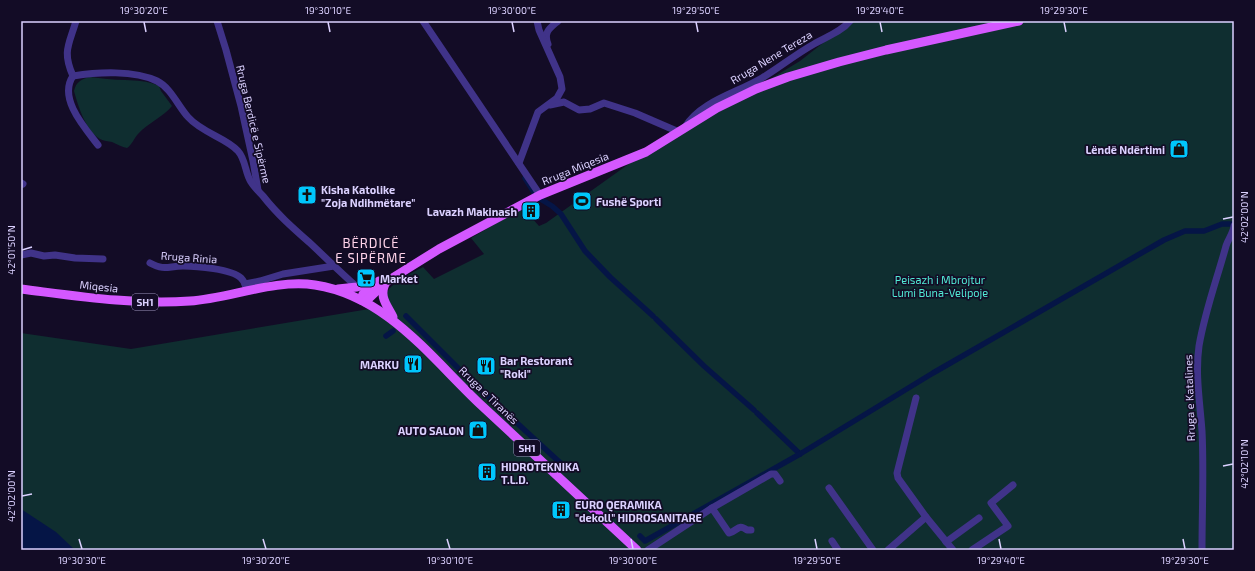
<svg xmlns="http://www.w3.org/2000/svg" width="1255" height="571" viewBox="0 0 1255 571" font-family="'Exo 2',sans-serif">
	<rect width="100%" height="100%" fill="#130c26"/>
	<!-- green -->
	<g fill="#0f2e30">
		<path d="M851,21H1234V550H21V333L131,349L381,307L390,302C374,290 414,272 423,267L434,279L484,254L471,238L523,208L539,226L546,223L647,151L714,113L800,61Z"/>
		<path d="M90,77C101,78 113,80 125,80C138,81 146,80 159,86L161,91L172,106C163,117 148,123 138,134C134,138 132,145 127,148C122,147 117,144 112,142C108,141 104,141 100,139C86,131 78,106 74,91C76,82 81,79 90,77Z"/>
	</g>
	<!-- water -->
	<path fill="#051546" d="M21,509L56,532L75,550H21Z"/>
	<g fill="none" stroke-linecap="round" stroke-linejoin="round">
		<!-- canal -->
		<g stroke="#051546" stroke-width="5.5">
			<path d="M525,178L537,197L552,206L561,214L585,251L610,277L653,316"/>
			<path d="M406,316L459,369L497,405"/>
			<path d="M656,319L704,366L754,410"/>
			<path d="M386,336L393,331"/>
			<path d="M506,413L567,469"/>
			<path d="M757,413L800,454"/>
			<path d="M640,536L645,541L800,454L933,373L1164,240L1185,231H1204L1222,224H1234"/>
		</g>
		<!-- minor -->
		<g stroke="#403389" stroke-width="7">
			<path d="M217,21L226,50L241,106L253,161L258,190"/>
			<path d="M423,21L540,195"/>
			<path d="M548,44C543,32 550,28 558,21"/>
			<path d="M73,76C62,51 69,45 76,21"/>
			<path d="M550,105L564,102L579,110L590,109L604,103L635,113L679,132"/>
			<path d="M685,127C701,101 737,93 762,78C780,67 796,54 814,44C826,37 841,32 850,21"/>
			<path d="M98,145C84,127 58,98 73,76C98,72 134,70 157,81C171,88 178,106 188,117C202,133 227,138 238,151C246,160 245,173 251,182C254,187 259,192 263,196C277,214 293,228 310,243C326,258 341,273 357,287"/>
			<path d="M519,163L538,112L557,98L562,89L560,77L539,30L537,21"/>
			<path d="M21,183L23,184"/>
			<path d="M21,255L31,253L44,256L55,255L75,258L103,259"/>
			<path d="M150,263C165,271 168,266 183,266C196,266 232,269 241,278C245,282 246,286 247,291"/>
			<path d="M245,284L260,281L283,274L334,266"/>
			<path d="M916,398L897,473L898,478L926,517L953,550"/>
			<path d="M829,488L873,550"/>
			<path d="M712,508L729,533C738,531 738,523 747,530H751"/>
			<path d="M832,541L838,550"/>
			<path d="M946,542L979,518"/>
			<path d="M648,550L712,508L771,474H775L780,481"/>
			<path d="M888,550L926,517"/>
			<path d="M972,550L1008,526L991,503L1013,485"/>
			<path d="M1202,550C1202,511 1204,470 1202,431C1200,403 1195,374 1199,346C1205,311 1217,279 1226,246C1228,239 1233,234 1234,226"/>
		</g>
		<!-- major -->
		<g stroke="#d458ff" stroke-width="9">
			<path d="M386,282C378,296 387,305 393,317"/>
			<path d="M21,289C77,296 133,305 190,301C230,298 275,279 315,285C387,296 431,358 481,405C533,454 585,501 637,550"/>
			<path d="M338,289L357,287L373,282"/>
			<path d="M361,300L363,294L379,281"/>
			<path d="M365,302L386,282L439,249L540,195L646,152L717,108L756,89L788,77L839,62L886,50L1019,21"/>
		</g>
	</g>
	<!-- ticks -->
	<path fill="none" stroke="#dbd1ff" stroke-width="1.5" d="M144,22L146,32M328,22L330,32M512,22L514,32M696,22L698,32M880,22L882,32M1064,22L1066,32M1223,219L1233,217M22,250L32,247M1223,466L1233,464M22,496L32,494M79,539L82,549M263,539L266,549M447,539L450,549M631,539L633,549M815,539L817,549M999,539L1001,549M1183,539L1185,549"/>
	<!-- icons -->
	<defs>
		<g id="shop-square" transform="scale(1)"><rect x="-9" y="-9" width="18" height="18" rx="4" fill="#00c6fc" stroke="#130c26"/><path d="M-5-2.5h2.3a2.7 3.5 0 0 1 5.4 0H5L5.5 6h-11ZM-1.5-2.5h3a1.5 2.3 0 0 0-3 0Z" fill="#111"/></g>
		<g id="church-square" transform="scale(1)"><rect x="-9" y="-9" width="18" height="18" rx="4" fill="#00c6fc" stroke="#130c26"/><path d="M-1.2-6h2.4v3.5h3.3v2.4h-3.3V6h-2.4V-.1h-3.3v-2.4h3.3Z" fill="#111"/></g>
		<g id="stadium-square" transform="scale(1)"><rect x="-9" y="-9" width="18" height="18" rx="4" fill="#00c6fc" stroke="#130c26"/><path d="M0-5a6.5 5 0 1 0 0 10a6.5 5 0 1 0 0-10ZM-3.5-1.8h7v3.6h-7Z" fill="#111"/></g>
		<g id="building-square" transform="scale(1)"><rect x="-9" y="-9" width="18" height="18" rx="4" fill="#00c6fc" stroke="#130c26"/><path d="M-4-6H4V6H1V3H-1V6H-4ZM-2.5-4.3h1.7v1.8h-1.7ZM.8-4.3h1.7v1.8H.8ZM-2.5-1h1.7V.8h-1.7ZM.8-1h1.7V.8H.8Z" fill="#111"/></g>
		<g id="supermarket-square" transform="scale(1)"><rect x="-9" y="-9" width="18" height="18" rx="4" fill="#00c6fc" stroke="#130c26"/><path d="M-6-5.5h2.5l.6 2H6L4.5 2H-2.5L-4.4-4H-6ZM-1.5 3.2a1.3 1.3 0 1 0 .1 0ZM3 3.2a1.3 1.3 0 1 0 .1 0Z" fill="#111"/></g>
		<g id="restaurant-square" transform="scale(1)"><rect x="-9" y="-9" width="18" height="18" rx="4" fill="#00c6fc" stroke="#130c26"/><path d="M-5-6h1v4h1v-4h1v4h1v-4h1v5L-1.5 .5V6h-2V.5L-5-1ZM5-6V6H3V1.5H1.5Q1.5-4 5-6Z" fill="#111"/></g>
	</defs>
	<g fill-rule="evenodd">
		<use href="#shop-square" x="1179" y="149"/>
		<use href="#church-square" x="307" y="195"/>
		<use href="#stadium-square" x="582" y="201"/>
		<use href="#building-square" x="531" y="211"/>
		<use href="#supermarket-square" x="366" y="278"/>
		<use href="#restaurant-square" x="413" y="364"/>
		<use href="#restaurant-square" x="486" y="366"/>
		<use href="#shop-square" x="478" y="430"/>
		<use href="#building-square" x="487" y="472"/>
		<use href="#building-square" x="561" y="510"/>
	</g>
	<g text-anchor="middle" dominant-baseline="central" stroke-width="3.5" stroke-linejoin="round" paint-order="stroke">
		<!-- shield labels -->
		<g fill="#130c26" stroke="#9f96be" stroke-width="1">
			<rect x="132" y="294" width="26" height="16" rx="3"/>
			<rect x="514" y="440" width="26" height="16" rx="3"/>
		</g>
		<g font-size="10" font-weight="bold" fill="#dbd1ff">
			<text x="145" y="302">SH1</text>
			<text x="527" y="448">SH1</text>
		</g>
		<!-- street labels -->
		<g font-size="11" fill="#dbd1ff" stroke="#130c26">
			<text transform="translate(771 57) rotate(-31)">Rruga Nene Tereza</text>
			<text transform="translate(254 124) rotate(77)">Rruga Berdicë e Sipërme</text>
			<text transform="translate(575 168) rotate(-22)">Rruga Miqesia</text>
			<text transform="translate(189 257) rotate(4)">Rruga Rinia</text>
			<text transform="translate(99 286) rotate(6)">Miqesia</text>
			<text transform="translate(489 395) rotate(44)">Rruga e Tiranës</text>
			<text transform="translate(1189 398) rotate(-92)">Rruga e Katalines</text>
		</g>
		<!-- poi labels -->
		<g font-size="11" font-weight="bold" fill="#dbd1ff" stroke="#130c26" text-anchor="start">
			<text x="1165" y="149" text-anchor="end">Lëndë Ndërtimi</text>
			<text x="321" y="189">Kisha Katolike<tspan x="321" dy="13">"Zoja Ndihmëtare"</tspan></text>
			<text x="596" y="201">Fushë Sporti</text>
			<text x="517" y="211" text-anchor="end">Lavazh Makinash</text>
			<text x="380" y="278">Market</text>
			<text x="500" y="360">Bar Restorant<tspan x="500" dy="13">"Roki"</tspan></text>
			<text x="399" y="364" text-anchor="end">MARKU</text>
			<text x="464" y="430" text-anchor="end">AUTO SALON</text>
			<text x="501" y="466">HIDROTEKNIKA<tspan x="501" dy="13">T.L.D.</tspan></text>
			<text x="575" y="504">EURO QERAMIKA<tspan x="575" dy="13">"dekoll" HIDROSANITARE</tspan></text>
		</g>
		<!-- park labels -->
		<g font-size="11" fill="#51ebd6" stroke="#130c26">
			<text x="940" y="279">Peisazh i Mbrojtur<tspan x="940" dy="13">Lumi Buna-Velipoje</tspan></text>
		</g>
		<!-- quarter labels -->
		<g font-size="13" letter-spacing="1" fill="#ffd3ea" stroke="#130c26">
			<text x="371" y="243">BËRDICË<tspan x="371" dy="15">E SIPËRME</tspan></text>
		</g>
	</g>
	<!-- border -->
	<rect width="1255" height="571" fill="none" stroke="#130c26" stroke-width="44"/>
	<rect x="22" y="22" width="1211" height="527" fill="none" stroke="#dbd1ff" stroke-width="1.5"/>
	<g font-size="10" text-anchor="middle" fill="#dbd1ff">
		<text x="144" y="14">19°30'20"E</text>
		<text x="328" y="14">19°30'10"E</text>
		<text x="512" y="14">19°30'00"E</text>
		<text x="696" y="14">19°29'50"E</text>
		<text x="880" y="14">19°29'40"E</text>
		<text x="1064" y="14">19°29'30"E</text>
		<text transform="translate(1244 217) rotate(-90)" y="4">42°02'00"N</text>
		<text transform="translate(11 250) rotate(-90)" y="4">42°01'50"N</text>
		<text transform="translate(1244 464) rotate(-90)" y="4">42°02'10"N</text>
		<text transform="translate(11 496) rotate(-90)" y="4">42°02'00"N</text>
		<text x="82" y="564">19°30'30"E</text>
		<text x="266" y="564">19°30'20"E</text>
		<text x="450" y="564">19°30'10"E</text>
		<text x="633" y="564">19°30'00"E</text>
		<text x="817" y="564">19°29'50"E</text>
		<text x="1001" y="564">19°29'40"E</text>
		<text x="1185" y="564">19°29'30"E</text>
	</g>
</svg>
